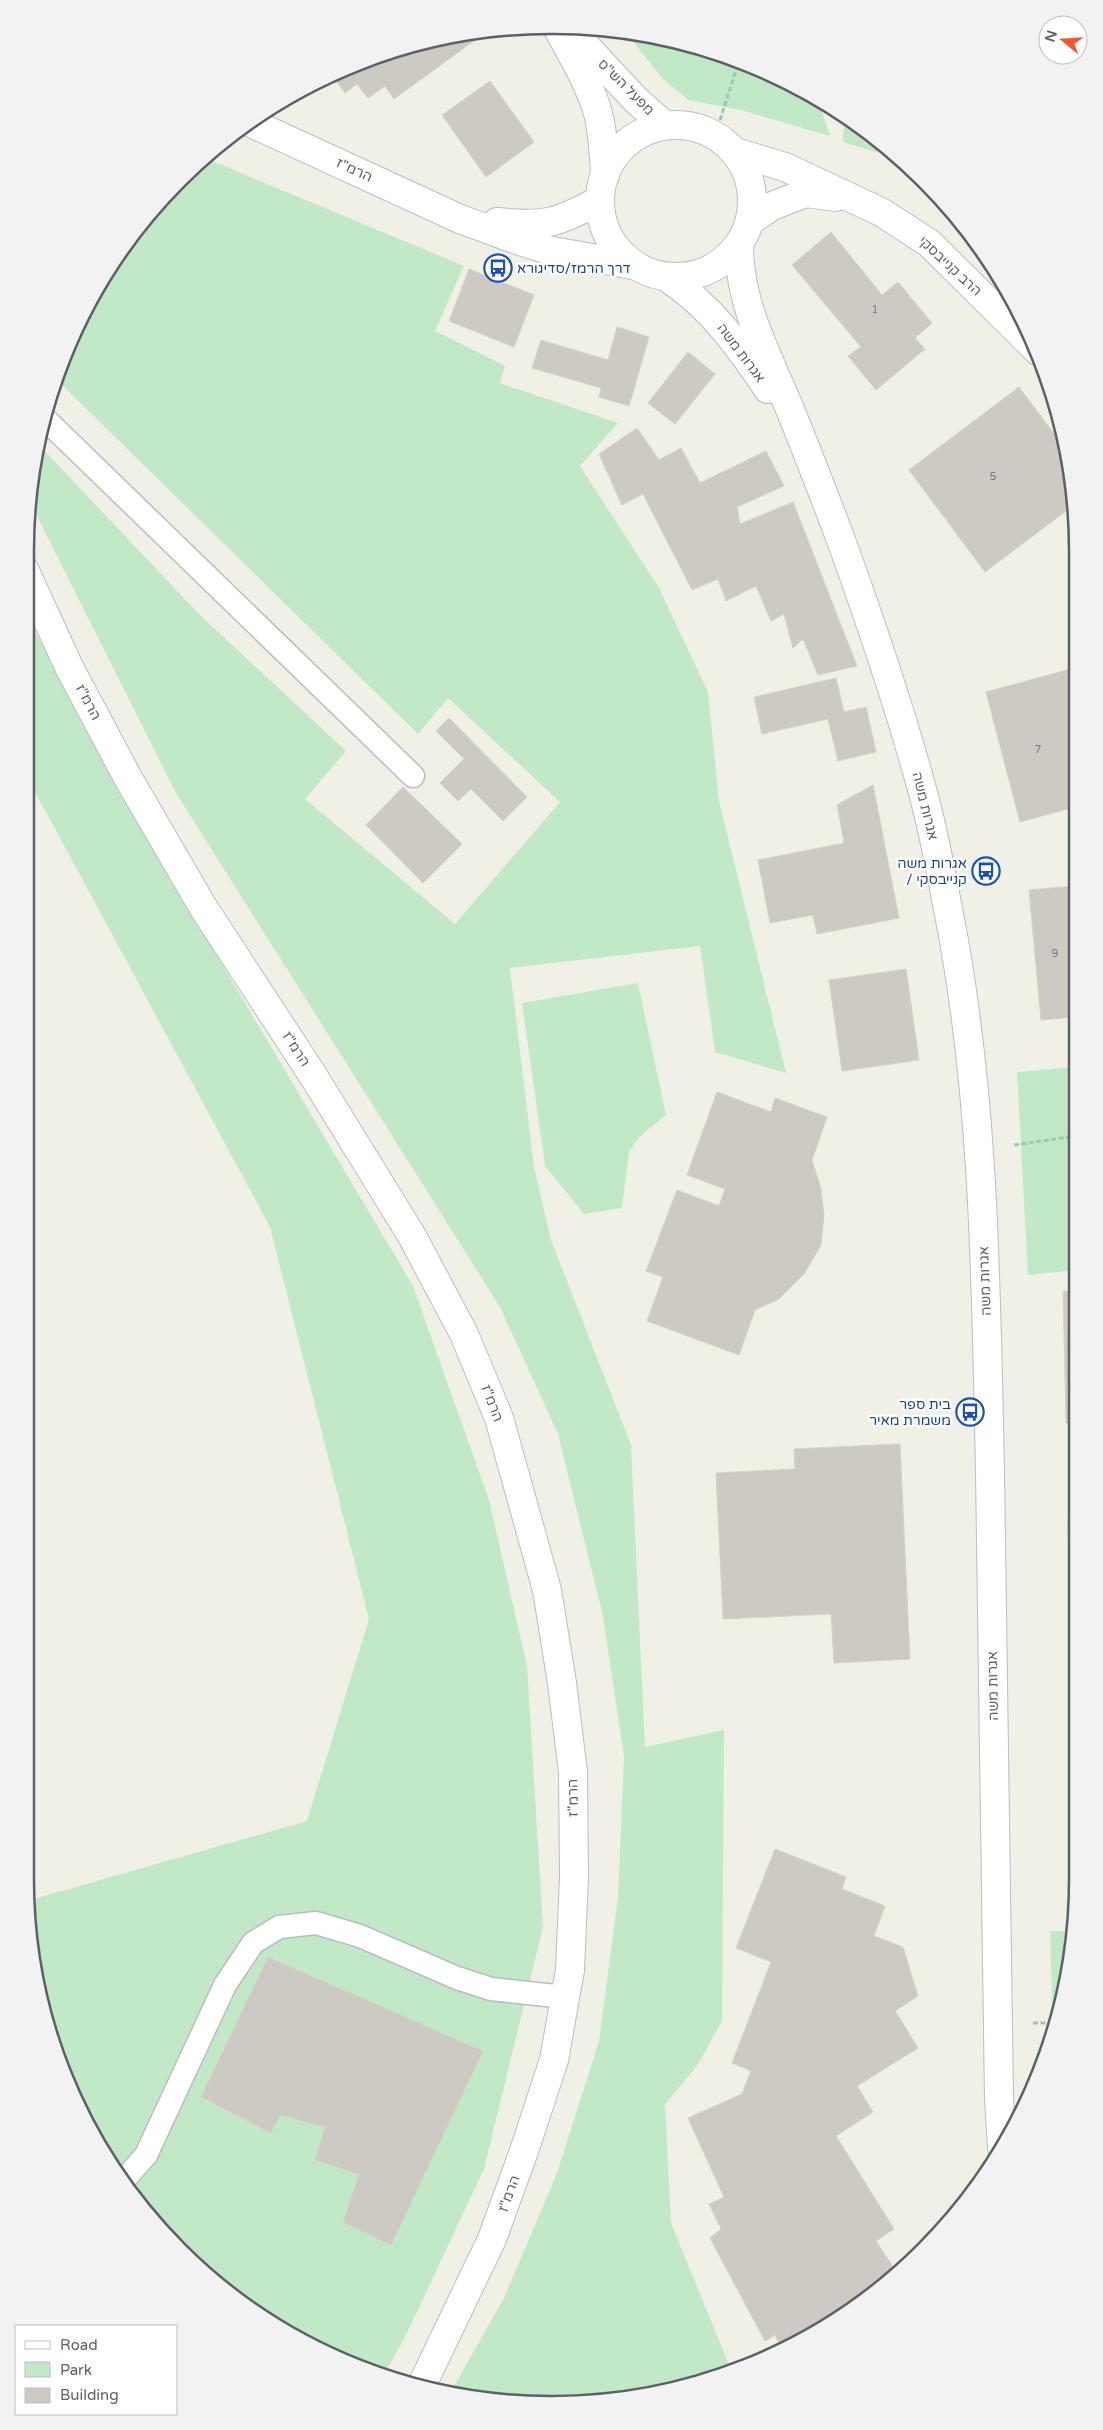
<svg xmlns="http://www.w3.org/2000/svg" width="1103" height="2430" viewBox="0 0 1103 2430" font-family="'Varela Round',Heebo,sans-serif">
	<rect width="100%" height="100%" fill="#f0f0e6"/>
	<!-- green -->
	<g fill="#c2e9c7">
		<path d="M625,32L654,35L753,65L819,103L830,136L741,110L688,100L663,79Z"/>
		<path d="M844,118L872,134L883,145L876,152L843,142Z"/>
		<path d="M205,158L464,266L435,331L505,366L500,383L618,423L580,466L659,588L708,692L719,801L786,1073L715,1052L700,946L510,968L534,1167L551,1240L631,1445L645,1747L724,1730L722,2021L697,2066L665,2104L671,2223L732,2372L654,2395L551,2405L449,2395L504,2298L557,2173L599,2041L618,1897L624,1757L603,1616L558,1434L500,1307L176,793L42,526L30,499L37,443L201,616L346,751L305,799L455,924L560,802L448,698L418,734L56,379C80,299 140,211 205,158Z"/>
		<path d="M25,614L226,971L413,1286L489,1500L527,1666L543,1927L484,2169L407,2333L383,2377L288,2335L205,2275L155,2225L95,2141L53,2048L35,1981L27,1901L307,1821L369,1619L270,1227L25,773Z"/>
		<path d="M638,983L666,1115L640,1136L629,1152L622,1208L584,1214L545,1166L522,1003Z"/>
		<path d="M1075,1067L1076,1270L1028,1275L1017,1072Z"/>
		<path d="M1050,1931H1073L1068,1981L1053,2032Z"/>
	</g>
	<!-- building -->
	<g fill="#cccac3" stroke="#d6d3c4">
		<path d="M480,32L482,35L394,99L385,86L368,98L357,84L345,93L332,75L350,65L449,35Z"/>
		<path d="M490,81L534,142L486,177L442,115Z"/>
		<path d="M831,232L882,295L898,282L932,323L915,338L925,349L876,390L848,356L861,347L792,265Z"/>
		<path d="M469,269L534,295L514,347L449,321Z"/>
		<path d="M617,327L649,337L629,406L599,397L601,388L532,368L541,340L608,360Z"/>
		<path d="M688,352L715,374L675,424L648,403Z"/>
		<path d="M1019,387L1064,447L1073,482L1074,505L985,572L909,470Z"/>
		<path d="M637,428L659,460L681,448L700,483L766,451L784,486L737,507L740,524L793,502L857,666L818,675L803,639L793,648L784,614L771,621L756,586L726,601L718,579L692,590L643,494L622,505L599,454Z"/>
		<path d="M1074,668L1075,807L1020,822L986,692Z"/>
		<path d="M836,678L844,712L866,707L876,752L838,761L828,719L762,734L754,697Z"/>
		<path d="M449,718L527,797L503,821L471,789L458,801L440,783L464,759L436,731Z"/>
		<path d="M873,785L899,918L817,934L813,915L770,923L758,860L844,843L837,805Z"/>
		<path d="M403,787L462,844L423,883L366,825Z"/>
		<path d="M1075,886V1017L1041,1020L1029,890Z"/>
		<path d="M906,969L919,1060L842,1071L829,980Z"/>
		<path d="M717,1092L771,1112L775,1098L827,1117L812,1160L821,1189L824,1215L821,1245L804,1274L779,1299L755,1310L739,1355L647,1321L663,1277L646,1271L677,1190L719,1206L725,1189L687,1175Z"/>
		<path d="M1063,1291H1076L1077,1423H1066Z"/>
		<path d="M900,1444L910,1659L834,1663L831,1614L723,1619L716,1473L795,1469L794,1449Z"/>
		<path d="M1077,1518V1650H1071L1068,1519Z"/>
		<path d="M1074,1759H1078L1077,1889Z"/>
		<path d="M775,1849L846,1877L842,1889L885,1906L874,1936L903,1947L918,1996L895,2011L918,2048L857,2086L873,2112L836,2136L894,2229L876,2241L897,2273L872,2296L814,2335L782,2349L775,2335L765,2341L710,2238L721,2229L709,2204L724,2197L688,2118L742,2094L751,2071L732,2063L771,1962L736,1948Z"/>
		<path d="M268,1957L483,2051L391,2245L343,2222L359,2174L315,2160L325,2127L280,2115L271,2133L201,2097Z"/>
	</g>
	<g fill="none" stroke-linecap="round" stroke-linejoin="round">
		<!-- lane casing -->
		<g stroke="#bbbdc2" stroke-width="25">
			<g id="lane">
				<path d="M44,418L413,776"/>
				<path d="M123,2181L146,2155L225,1985L253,1943L279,1927L316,1923L360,1936L457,1978L491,1989L565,1997"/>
			</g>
		</g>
		<!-- secondary casing -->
		<g stroke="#bbbdc4" stroke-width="30">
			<g id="secondary">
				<path d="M556,25C571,54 589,82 598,113C603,133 604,154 605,175"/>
				<path d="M568,27L635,99L664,125"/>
				<path d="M249,122L460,219L517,240L552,251L633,265"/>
				<circle cx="676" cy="201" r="76"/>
				<path d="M735,152L785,167L881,212L929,243L1038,351"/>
				<path d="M750,221L772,206L806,193L836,197"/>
				<path d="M497,222C546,227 557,223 600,200"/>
				<path d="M739,245C739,304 767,354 789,407C807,451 824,495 841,540C871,623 900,707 923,793C934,832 941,873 949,914C985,1098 986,1286 990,1472C994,1682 997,1891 999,2100L1002,2147"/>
				<path d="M666,277C710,305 739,346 768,389"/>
				<path d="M25,571L69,667L128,778L203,907L314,1077L412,1236L464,1334L499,1418L547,1590L562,1683L573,1772L574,1877L570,1970L554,2060L524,2151L492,2239L421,2387"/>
			</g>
		</g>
		<!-- path -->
		<g stroke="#9acaae" stroke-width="3" stroke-dasharray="5 2.5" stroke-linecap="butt">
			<path d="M720,120L739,61"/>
			<path d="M1014,1145L1076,1136"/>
			<path d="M1033,2023H1055"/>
		</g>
		<!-- lane -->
		<use href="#lane" stroke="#fff" stroke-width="22"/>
		<!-- secondary -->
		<use href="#secondary" stroke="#fff" stroke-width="28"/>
	</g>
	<!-- icons -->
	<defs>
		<g id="bus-ring" transform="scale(1.4375)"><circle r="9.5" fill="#fff" stroke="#1a4fb4" stroke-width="1.5"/><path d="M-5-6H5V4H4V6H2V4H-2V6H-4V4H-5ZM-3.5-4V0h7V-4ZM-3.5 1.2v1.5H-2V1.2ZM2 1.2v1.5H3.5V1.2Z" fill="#1a4fb4"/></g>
	</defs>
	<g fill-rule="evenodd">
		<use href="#bus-ring" x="498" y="268"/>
		<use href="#bus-ring" x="986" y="871"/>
		<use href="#bus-ring" x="970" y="1412"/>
	</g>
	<g text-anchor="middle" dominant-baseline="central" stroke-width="5" stroke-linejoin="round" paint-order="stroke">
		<!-- number labels -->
		<g font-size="11" fill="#7a7a7e">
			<text x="875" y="309">1</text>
			<text x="993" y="476">5</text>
			<text x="1038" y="749">7</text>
			<text x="1055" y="953">9</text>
		</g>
		<!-- street labels -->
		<g font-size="14" fill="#5e6067" stroke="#fff">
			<text transform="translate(626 87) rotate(45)">מפעל הש"ס</text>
			<text transform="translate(354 170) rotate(25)">הרמ"ז</text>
			<text transform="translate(950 266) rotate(43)">הרב קנייבסקי</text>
			<text transform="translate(741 353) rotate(53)">אגרות משה</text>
			<text transform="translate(88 702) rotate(62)">הרמ"ז</text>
			<text transform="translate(925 806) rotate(76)">אגרות משה</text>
			<text transform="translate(296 1049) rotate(57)">הרמ"ז</text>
			<text transform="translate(985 1281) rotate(-92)">אגרות משה</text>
			<text transform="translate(492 1403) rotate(69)">הרמ"ז</text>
			<text transform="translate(993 1686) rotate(-91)">אגרות משה</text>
			<text transform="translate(573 1798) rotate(-91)">הרמ"ז</text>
			<text transform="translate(509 2194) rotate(-70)">הרמ"ז</text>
		</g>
		<!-- transit labels -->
		<g font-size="14" fill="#164399" stroke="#fff" text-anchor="end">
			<text x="517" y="268" text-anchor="start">דרך הרמז/סדיגורא</text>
			<text x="967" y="863">אגרות משה<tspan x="967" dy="16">/ קנייבסקי</tspan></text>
			<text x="951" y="1404">בית ספר<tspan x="951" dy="16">משמרת מאיר</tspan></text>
		</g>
	</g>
	<!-- crop -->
	<path d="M0 0H1103V2430H0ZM551 34H552A517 517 0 0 1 1069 551V1879A517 517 0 0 1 552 2396H551A517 517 0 0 1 34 1879V551A517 517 0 0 1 551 34Z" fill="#f2f2f3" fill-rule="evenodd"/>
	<path fill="none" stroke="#5e6067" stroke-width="2.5" d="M551 34H552A517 517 0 0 1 1069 551V1879A517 517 0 0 1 552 2396H551A517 517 0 0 1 34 1879V551A517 517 0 0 1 551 34Z"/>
	<!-- legend -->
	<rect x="15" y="2325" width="162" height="90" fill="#ffffff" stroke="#bfbfc2"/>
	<rect x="25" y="2341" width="25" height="8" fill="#ffffff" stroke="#bfbfc2"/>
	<text x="60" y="2350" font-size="15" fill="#5e6067">Road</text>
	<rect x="25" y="2362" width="25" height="15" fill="#c2e9c7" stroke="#bfbfc2"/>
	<text x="60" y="2375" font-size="15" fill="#5e6067">Park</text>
	<rect x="25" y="2388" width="25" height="15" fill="#cccac3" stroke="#bfbfc2"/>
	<text x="60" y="2400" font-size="15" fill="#5e6067">Building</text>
	<!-- north arrow -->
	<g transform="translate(1063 40) rotate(288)"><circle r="24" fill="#ffffff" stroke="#bfbfc2"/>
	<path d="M0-4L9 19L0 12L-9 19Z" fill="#f0572c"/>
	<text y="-8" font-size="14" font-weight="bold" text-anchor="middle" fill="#5e6067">N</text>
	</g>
</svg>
